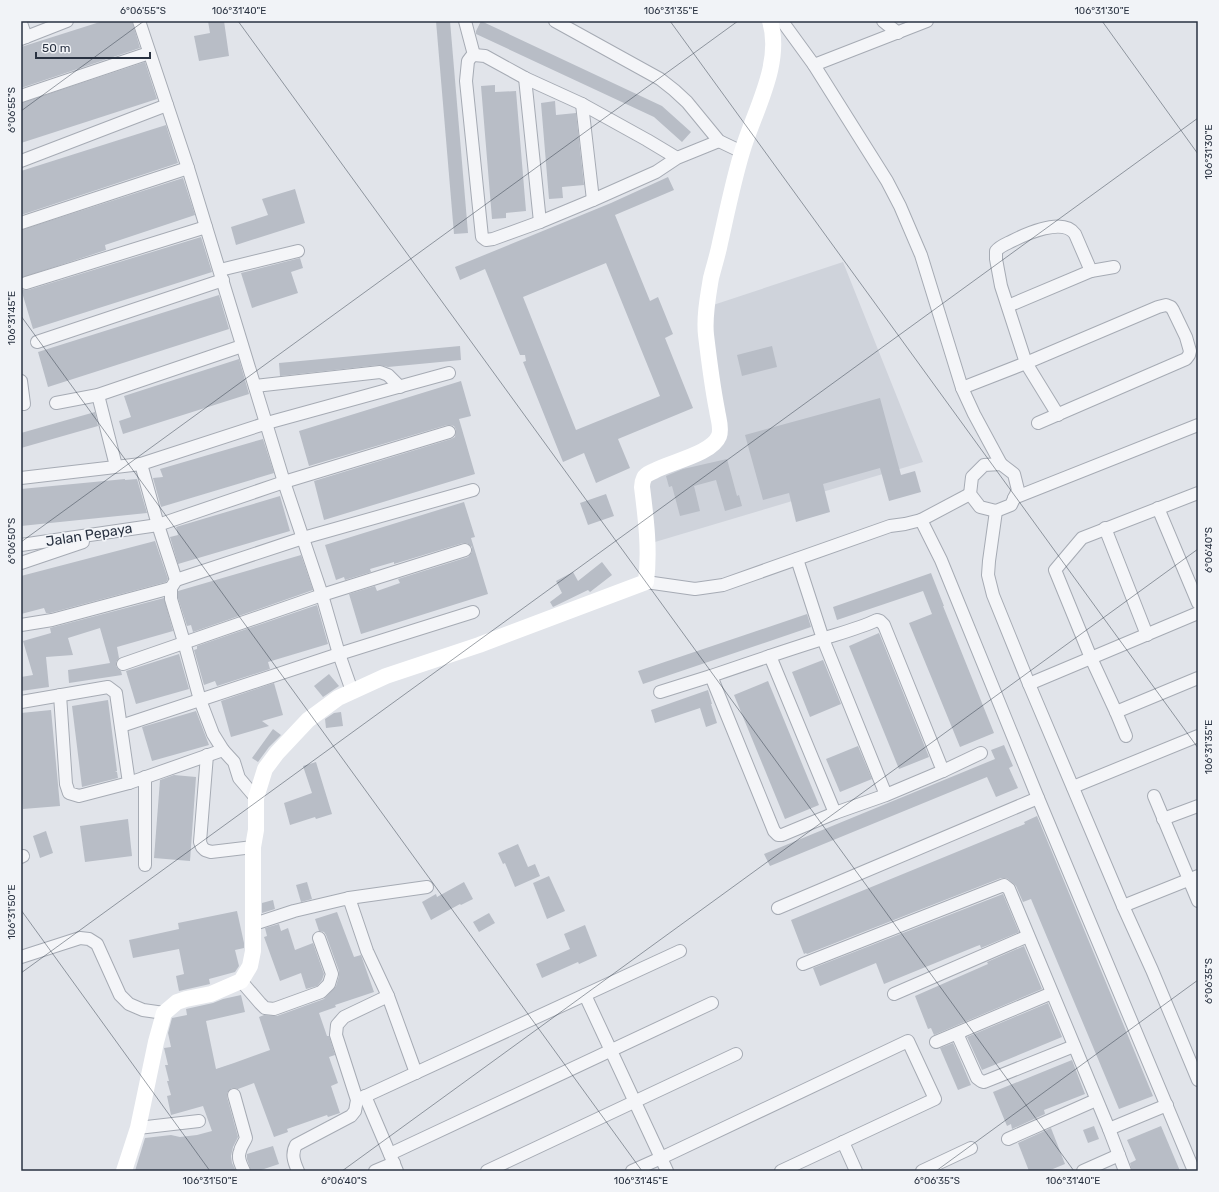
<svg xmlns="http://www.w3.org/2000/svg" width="1219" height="1192" viewBox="0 0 1219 1192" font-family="Rubik,sans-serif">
	<rect width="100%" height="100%" fill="#e1e4ea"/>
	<!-- built -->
	<path fill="#cfd3db" d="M843,262L923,462L655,542L646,478L719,440L701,309Z"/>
	<!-- building -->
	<g fill="#b8bdc6" fill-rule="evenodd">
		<path d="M103,21H132L140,48L21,88V47Z"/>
		<path d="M208,21H224L229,56L199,61L194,36L210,33Z"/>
		<path d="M436,21H450L468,233L454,234Z"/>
		<path d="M481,21L662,106L691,132L682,142L654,117L476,34V31Z"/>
		<path d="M145,62L157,99L21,143V103Z"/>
		<path d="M495,85V92L516,91L526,211L506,213V218L492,219L481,86Z"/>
		<path d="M555,101L556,115L576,113L584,185L562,187L563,198L549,199L541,103Z"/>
		<path d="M166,125L178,163L21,215V171Z"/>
		<path d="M668,177L674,190L615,215L650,301L658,297L673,334L665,338L693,408L618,439L630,468L596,483L584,453L563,462L523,362L526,361L525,355H520L485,269L460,280L455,267L611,203ZM606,263L660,396L576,430L523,297Z"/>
		<path d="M183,178L195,215L105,245L106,250L21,278V230Z"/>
		<path d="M295,189L305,223L236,245L231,227L268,215L262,199Z"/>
		<path d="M201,237L212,272L33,329L21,289L24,290H28Z"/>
		<path d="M300,258L303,268L291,272L298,293L252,308L241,273Z"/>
		<path d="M219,295L229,329L48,387L38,352Z"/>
		<path d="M460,346L461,360L388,367L379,365L280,376L279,363Z"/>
		<path d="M772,346L777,367L742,376L737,355Z"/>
		<path d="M239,359L249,394L123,434L119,421L131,417L124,396Z"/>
		<path d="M461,381L471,416L459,419L475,474L324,520L314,481L451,439L455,437L456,430L454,426L450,425H447L309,466L299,431Z"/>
		<path d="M880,398L901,475L915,471L921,492L889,501L880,468L823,484L830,512L796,522L789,493L763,500L745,435Z"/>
		<path d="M95,412L98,426L21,448V433Z"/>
		<path d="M263,439L274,473L161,507L153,478L163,477L160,469Z"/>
		<path d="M727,459L737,496L739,495L742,506L725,511L716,480L694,486L700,511L680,516L672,486L669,487L666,476L683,469Z"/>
		<path d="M125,479V480L137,479L147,513L21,526V489Z"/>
		<path d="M606,494L614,516L588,525L580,503Z"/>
		<path d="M280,496L290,531L178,564L170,537L178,535L176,527Z"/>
		<path d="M464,502L475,537L471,538L488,594L361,634L349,594L375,586L377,591L400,583L398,579L468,557L472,552V547L467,543H463L394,564V562L370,569L371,572L345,580L344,577L336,580L325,545Z"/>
		<path d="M155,541L168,579L166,582L50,613H46L44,608L21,614V576Z"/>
		<path d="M301,555L313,590L193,632L191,625L187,626L178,598V591Z"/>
		<path d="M602,562L612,575L590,592L588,590L553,607L550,602L562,593L556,581L573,572L578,581Z"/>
		<path d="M931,573L944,606H943L994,733L960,747L909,623L932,614L923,591L837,620L833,607Z"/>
		<path d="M164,598L173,631L117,647L119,658L116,662V666L118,669L121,671L122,675L69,683L68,670L110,663L100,628L68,638L73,655L46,657L49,687L21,691V677L33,675L23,641L51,633L50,628Z"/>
		<path d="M317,605L328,644L268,662L270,669L217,686L215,681L204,685L194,650L197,649V646Z"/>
		<path d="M807,614L811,627L643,684L638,671Z"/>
		<path d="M879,633L929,757L899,769L849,646Z"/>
		<path d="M179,654L189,689L136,704L126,671Z"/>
		<path d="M823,660L841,704L810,717L792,672Z"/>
		<path d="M329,674L339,686L323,697L314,686Z"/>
		<path d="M768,681L819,805L785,819L734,695Z"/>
		<path d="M274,683L283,715L262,721L269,726L231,737L221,701Z"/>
		<path d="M708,690L712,704H711L717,723L706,727L700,708L655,723L651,710Z"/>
		<path d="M108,700L117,771L115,772H117L118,778L82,787L72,706Z"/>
		<path d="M51,710L60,806L23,809L21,784V713Z"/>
		<path d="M196,711L209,745L152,761L142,727Z"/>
		<path d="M341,712L343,726L326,728L325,719L334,713Z"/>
		<path d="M273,729L281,735L269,747L258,762L252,758Z"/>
		<path d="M1004,745L1013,766L1009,768L1018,788L996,797L987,777L770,866L764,854L995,759L991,750Z"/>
		<path d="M858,746L872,779L840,792L826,759Z"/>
		<path d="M316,762L332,814L316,819L315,817L290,825L284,803L312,793L303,766Z"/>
		<path d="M174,775L196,777L190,861L154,858L160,780Z"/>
		<path d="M1037,816L1153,1096L1119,1109L1031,899L1023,902L1016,886L1008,879L1005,878H1001L807,954L806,953L804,954L791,920L1025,824L1024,822Z"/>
		<path d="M128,819L132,856L85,862L80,826Z"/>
		<path d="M46,831L53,853L40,858L33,836Z"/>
		<path d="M518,844L528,867L535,864L540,876L515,887L505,863L503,864L498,853Z"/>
		<path d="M549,876L565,911L547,919L533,883Z"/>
		<path d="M307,882L312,899L301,902L296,885Z"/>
		<path d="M464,882L473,899L461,905L460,904L431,920L422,902L436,894L437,897Z"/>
		<path d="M1003,894L1019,932L981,948L980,945L977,946L884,984L876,963L820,986L813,968Z"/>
		<path d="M273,900L275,909L262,913V903Z"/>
		<path d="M237,911L244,943V948L235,950L239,966L235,972L209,979L210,984L179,991L176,976L184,974L179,949L133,958L129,940L179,929L178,923Z"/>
		<path d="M337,912L354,957L361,955L374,992L335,1005L336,1007L319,1013L327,1036H329L335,1055L329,1057L338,1083L331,1086L340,1113L328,1117L327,1115L287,1129L288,1132L274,1137L254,1083L238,1089L232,1088L227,1093V1097L238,1137L233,1147L231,1156L232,1163L236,1171H135L145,1138L171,1135L180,1137L197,1135L212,1131L203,1106L171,1115L167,1096L171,1095L167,1081H169L165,1065H168L164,1048L171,1047L168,1033L172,1018L187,1015L186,1009L213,1003L223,999L241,995L245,1012L206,1021L216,1069L234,1063L270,1050L259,1017L264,1015L277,1016L324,999L336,986L339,976V971L326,935L324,932L319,931L315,919Z"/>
		<path d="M489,913L495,923L479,932L473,922Z"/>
		<path d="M279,924L281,931L288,928L295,950L313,943L324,974L322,980L317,986L306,989L301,973L280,981L264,937L267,936L265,928Z"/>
		<path d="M585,925L597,956L579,964L578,962L542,978L536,964L570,949L564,934Z"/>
		<path d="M1024,946L1042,989L934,1035L931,1028L928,1029L915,996L988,964L987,962Z"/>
		<path d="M1048,1003L1062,1037L982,1070L967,1037Z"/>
		<path d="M953,1043L971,1085L958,1090L940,1048Z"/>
		<path d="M1072,1060L1085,1094L1044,1110L1045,1114L1012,1129L1011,1124L1007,1126L993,1092Z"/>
		<path d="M1094,1126L1099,1139L1088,1143L1083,1130Z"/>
		<path d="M1161,1126L1180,1171H1132L1130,1163L1136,1160L1127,1140Z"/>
		<path d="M1051,1128L1065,1164L1048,1171H1029L1018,1143Z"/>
		<path d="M273,1146L279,1164L258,1171H251L247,1159V1154Z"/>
	</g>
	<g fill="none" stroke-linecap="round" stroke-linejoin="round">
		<!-- street casing -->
		<g stroke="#a6abb4" stroke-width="14">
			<g id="street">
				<path d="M139,21L188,168L284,482L322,595L339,654L352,691"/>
				<path d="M465,21L474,55"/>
				<path d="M555,21L660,79L674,90L687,102L719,141L742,152"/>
				<path d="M782,21L814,65L927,21"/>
				<path d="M883,21L898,33"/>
				<path d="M21,23L26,37"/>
				<path d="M21,39L67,21"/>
				<path d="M814,65L887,181L900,206L921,255L962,388L974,414L1001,464"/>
				<path d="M525,78L540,222"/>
				<path d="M21,96L149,53"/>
				<path d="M582,104L593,200"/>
				<path d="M677,158L647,140L582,104L525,78L485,56L474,55L471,57L468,61L466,81L482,237L486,240L493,239L540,222L593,200L656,172L677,158L719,141"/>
				<path d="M21,161L167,105"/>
				<path d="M21,223L188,168"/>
				<path d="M220,270L298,251"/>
				<path d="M26,283L206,227"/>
				<path d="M1008,306L1091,271"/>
				<path d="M37,342L223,280"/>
				<path d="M21,381L24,404H21"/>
				<path d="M255,386L380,372L388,375L400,387"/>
				<path d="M962,388L1026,363L1158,307L1166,305L1171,307L1173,310L1186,337L1190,351L1189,355L1186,359L1038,423"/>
				<path d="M98,395L116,466"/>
				<path d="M56,403L98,395L242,346"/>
				<path d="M1058,415L1026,363L1001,286L996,259V251C1000,246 1006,244 1012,241C1026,234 1063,217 1075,234L1091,271L1114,267"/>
				<path d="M1001,464L1014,474L1018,490L1011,505L996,511L980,507L970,494L972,477L984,465Z"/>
				<path d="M21,478L141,464"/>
				<path d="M1198,493L1082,538L1055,570L1091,658L1116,712L1198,678"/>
				<path d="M1014,498L1198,425"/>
				<path d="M1158,508L1198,603"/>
				<path d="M996,511L989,561L988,575L993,595L1029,684L1123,906L1152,970L1198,1080"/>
				<path d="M921,520L970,494"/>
				<path d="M1105,528L1147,635"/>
				<path d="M21,545L158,525L284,482L449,432"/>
				<path d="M797,559L823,639L886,795L943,771L884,625L880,621L877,620C858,629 837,634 816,641C781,652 746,664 711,676L774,831L778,835H782L835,813L886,795"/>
				<path d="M21,563L83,542"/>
				<path d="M176,580L303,538L473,490"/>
				<path d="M646,582L695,589L723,585L890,526L905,524L921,520L941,560L1038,798L1194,1171"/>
				<path d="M21,625L52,620L171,588"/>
				<path d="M770,656L835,813"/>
				<path d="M123,664L322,595L465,550"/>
				<path d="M1029,684L1198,613"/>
				<path d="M660,692L711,676"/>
				<path d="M60,695L66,784L69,793L79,796L129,783L223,750L213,734L200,700L184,642L171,599V588L176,580L158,525L141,464L267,423L449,373"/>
				<path d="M21,702L108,687L116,693L129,783"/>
				<path d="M1116,712L1126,736"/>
				<path d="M121,726L339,654L473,612"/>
				<path d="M223,750L234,762L239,778L256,798"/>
				<path d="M207,755L200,842L202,847L205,850L211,852L253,847"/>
				<path d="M943,771L981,753"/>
				<path d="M1073,787L1198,736"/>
				<path d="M1154,796L1198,901"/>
				<path d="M1163,819L1198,806"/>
				<path d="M21,857L23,856"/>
				<path d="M145,865V777"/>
				<path d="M349,898L427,887"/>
				<path d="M1123,906L1198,876"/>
				<path d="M778,908L1038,798"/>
				<path d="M254,924L294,911L349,898L367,951L388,996L344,1017L337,1025L336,1035L357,1100L355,1111L351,1116L296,1145C291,1154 294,1162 298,1171"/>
				<path d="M21,957L80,938L89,939L97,944L120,995L129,1004L143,1010L164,1013"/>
				<path d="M803,964L1004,885L1009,889L1109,1129L1167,1105"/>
				<path d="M241,981L260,1003L265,1008L274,1009L321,992L329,984L332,974L319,938"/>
				<path d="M894,994L1028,936"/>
				<path d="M585,995L661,1158L632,1171"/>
				<path d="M388,996L416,1073"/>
				<path d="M961,1032L959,1035V1038L977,1078L981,1081L984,1082L1074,1046"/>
				<path d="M936,1042L1052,993"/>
				<path d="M234,1095L246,1138C244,1143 241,1146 240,1151C237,1158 241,1165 244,1171"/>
				<path d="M365,1096L397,1171"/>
				<path d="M357,1100L680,951"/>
				<path d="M138,1128L199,1121"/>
				<path d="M1109,1129L1125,1171"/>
				<path d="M1008,1139L1096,1100"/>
				<path d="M843,1142L856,1171"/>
				<path d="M390,1154L712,1003"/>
				<path d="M375,1171L394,1163"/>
				<path d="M487,1171L736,1054"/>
				<path d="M667,1171L661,1158L908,1041L935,1099L781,1171"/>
				<path d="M922,1171L971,1148"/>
				<path d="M1083,1171L1119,1155"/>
			</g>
		</g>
		<!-- street -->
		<use href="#street" stroke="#f4f5f8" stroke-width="12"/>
		<!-- secondary -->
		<path stroke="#fff" stroke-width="16" d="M124,1171L138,1128L156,1042L164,1013L177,1002L186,999L211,994L241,981L250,966L253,951V847L256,830V798L265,769L277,753L308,720L338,698L386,676L479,645L646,582C650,550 646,519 642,487C642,484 643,480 644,478C646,474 650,473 654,471C670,462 712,454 719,436C722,428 718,418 717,410C712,385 709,360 706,335C704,317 708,296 711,278C714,266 718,254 720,243C727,212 733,182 742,152C754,111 783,64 770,21"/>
	</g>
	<!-- ticks -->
	<path fill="none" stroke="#293241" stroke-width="1" stroke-opacity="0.45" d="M238,21L1074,1171M670,21L1198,748M1102,21L1198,154M21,111L144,21M21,316L642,1171M21,542L738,21M21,910L210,1171M21,973L1198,118M342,1171L1198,549M936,1171L1198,980"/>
	<g text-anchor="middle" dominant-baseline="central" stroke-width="3.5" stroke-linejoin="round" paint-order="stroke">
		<!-- street labels -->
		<g font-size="14" fill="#293241" stroke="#f1f3f7">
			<text transform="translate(89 535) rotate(-9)">Jalan Pepaya</text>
		</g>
	</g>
	<!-- border -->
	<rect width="1219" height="1192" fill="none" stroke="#f1f3f7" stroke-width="44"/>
	<!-- scale -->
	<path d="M36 52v6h114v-6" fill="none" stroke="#293241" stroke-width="2"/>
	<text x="42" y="52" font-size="12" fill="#293241" stroke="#f1f3f7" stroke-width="3" paint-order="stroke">50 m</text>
	<rect x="22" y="22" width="1175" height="1148" fill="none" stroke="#293241" stroke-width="1.5"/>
	<g font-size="10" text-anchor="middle" fill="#293241">
		<text x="143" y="14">6°06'55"S</text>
		<text x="239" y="14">106°31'40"E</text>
		<text x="671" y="14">106°31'35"E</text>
		<text x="1102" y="14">106°31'30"E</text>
		<text transform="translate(11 110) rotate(-90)" y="4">6°06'55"S</text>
		<text transform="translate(1208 152) rotate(-90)" y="4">106°31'30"E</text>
		<text transform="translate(11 318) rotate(-90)" y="4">106°31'45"E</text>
		<text transform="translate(11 541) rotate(-90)" y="4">6°06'50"S</text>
		<text transform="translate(1208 550) rotate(-90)" y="4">6°06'40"S</text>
		<text transform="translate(1208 747) rotate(-90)" y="4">106°31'35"E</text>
		<text transform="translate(11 912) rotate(-90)" y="4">106°31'50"E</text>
		<text transform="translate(1208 981) rotate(-90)" y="4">6°06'35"S</text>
		<text x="210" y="1184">106°31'50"E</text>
		<text x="344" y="1184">6°06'40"S</text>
		<text x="641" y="1184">106°31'45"E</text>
		<text x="937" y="1184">6°06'35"S</text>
		<text x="1073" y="1184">106°31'40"E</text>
	</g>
</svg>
